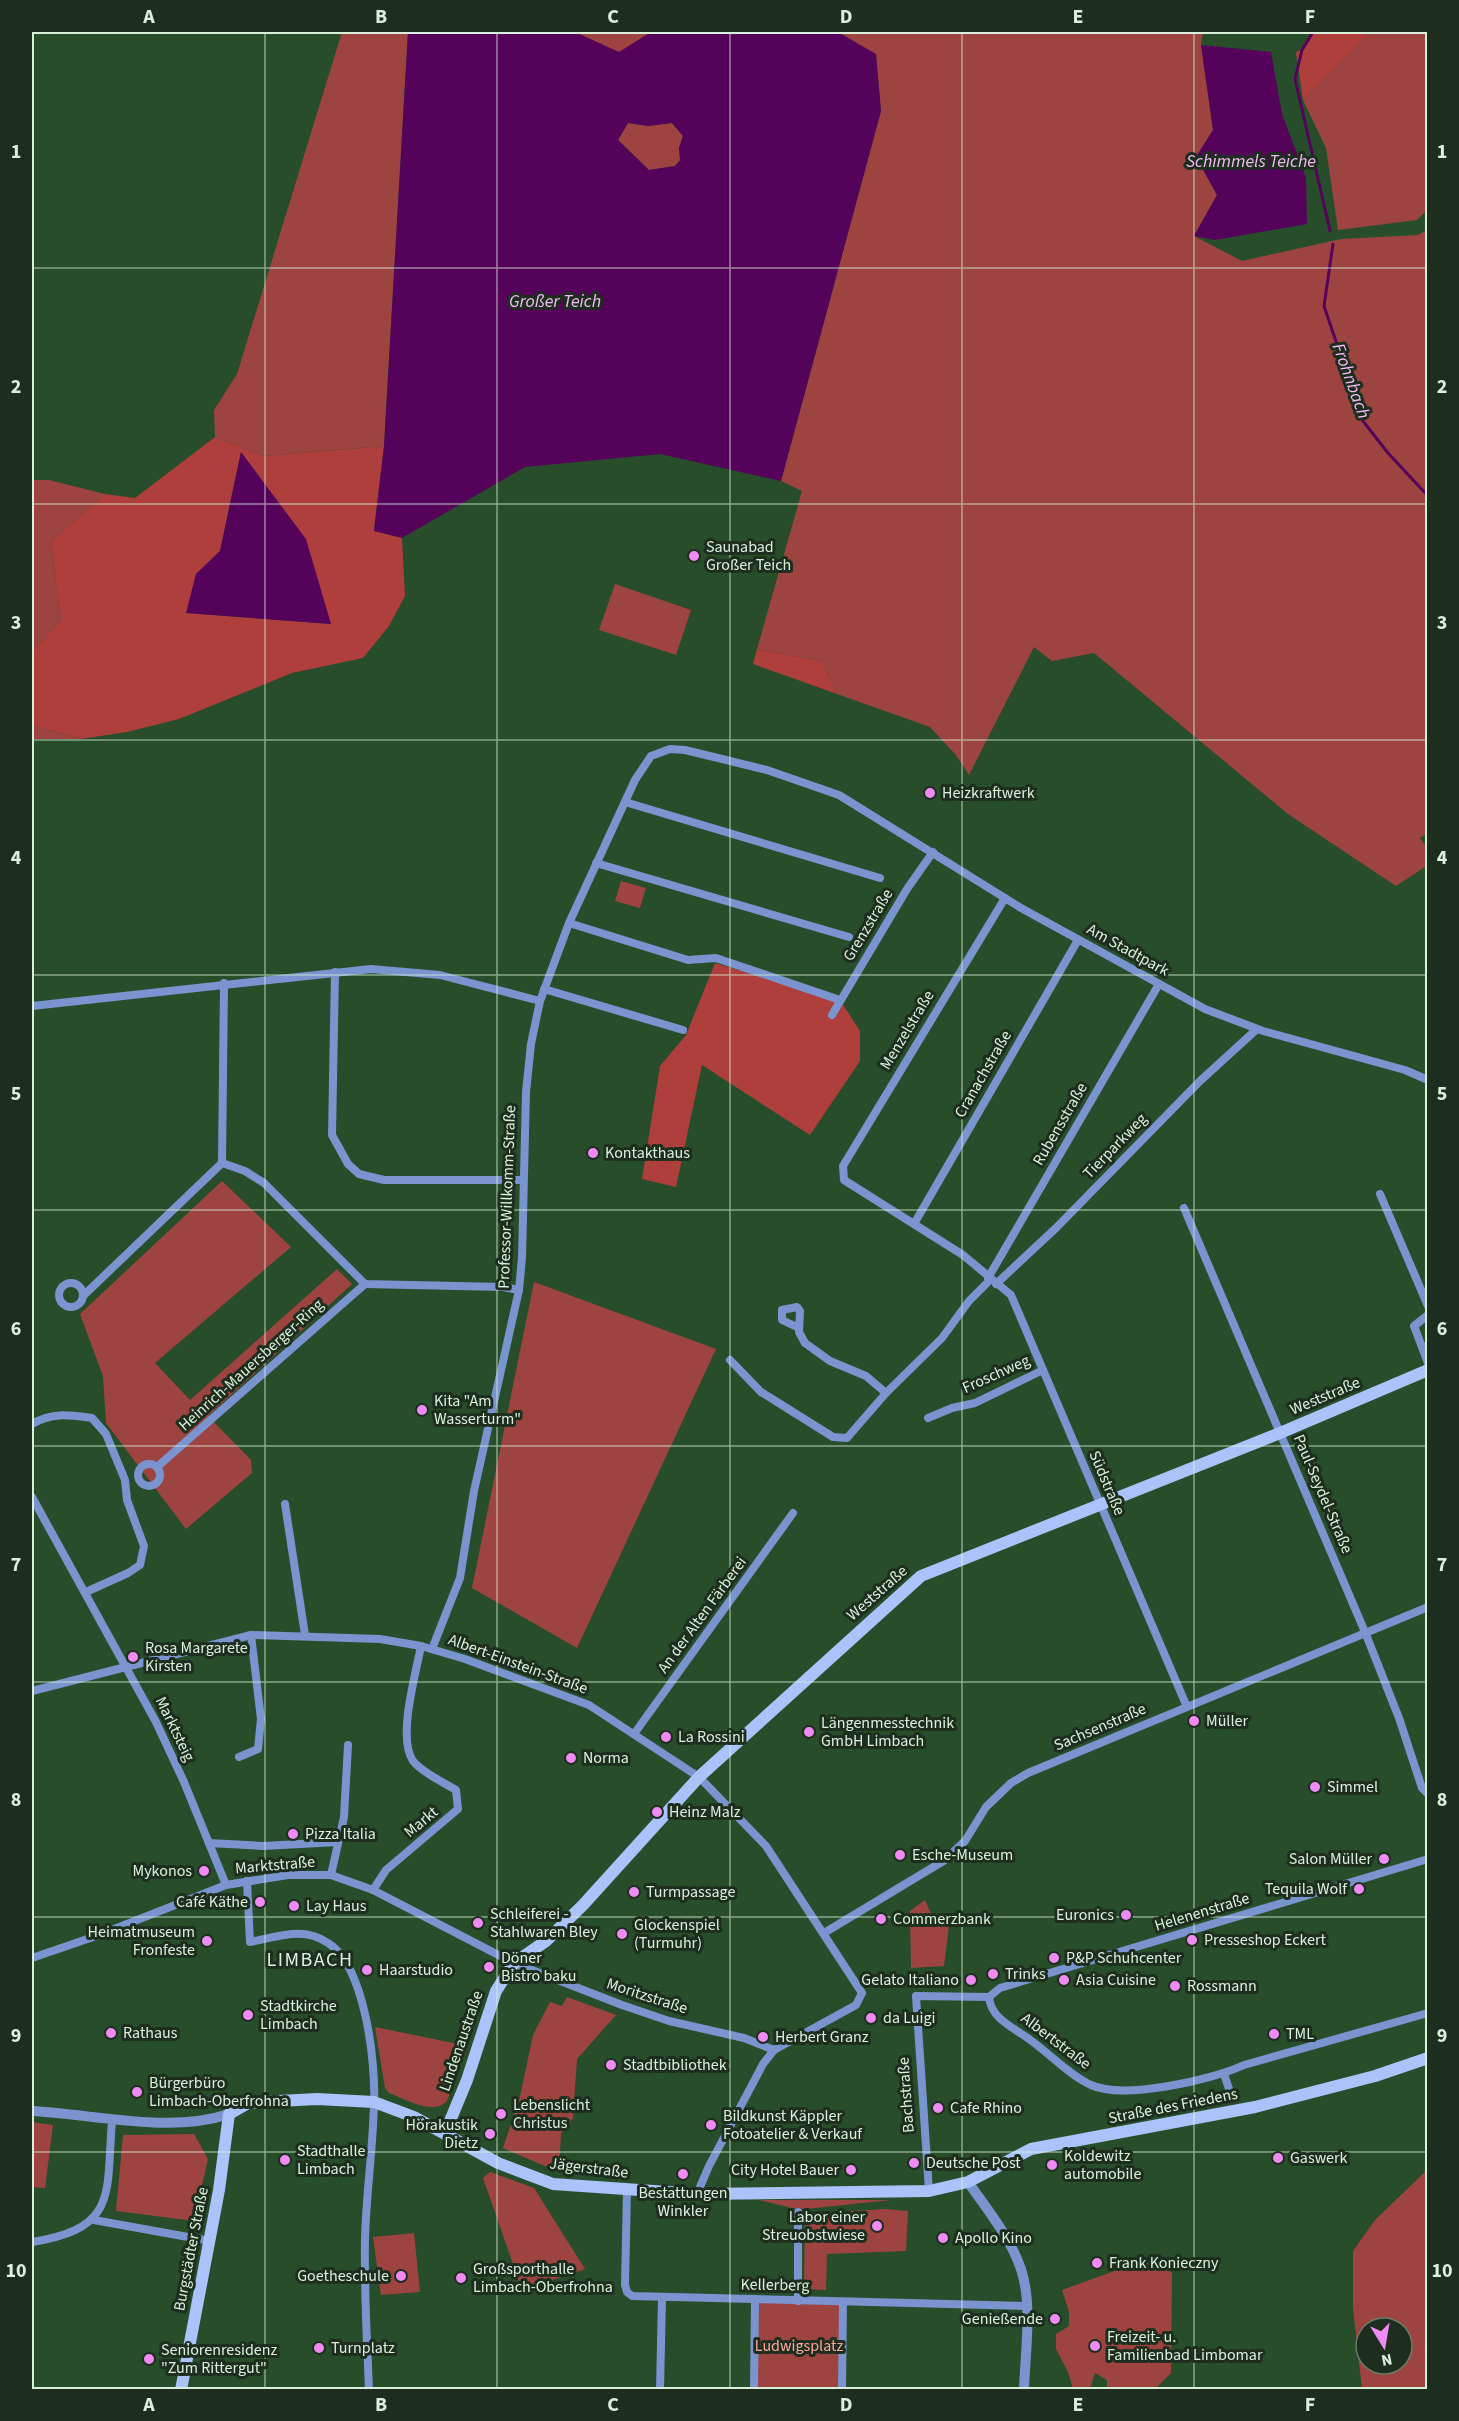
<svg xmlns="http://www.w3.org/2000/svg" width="1459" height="2421" viewBox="0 0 1459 2421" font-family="'Source Sans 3',sans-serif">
	<rect width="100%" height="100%" fill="#274d2a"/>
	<!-- green -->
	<g fill="#9e4440" fill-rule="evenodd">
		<path d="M342,32H408L384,446L264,456L215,437L214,410L237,374Z"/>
		<path d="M575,32H651L619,53Z"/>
		<path d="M838,32H1203L1201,45L1213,130L1196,157L1217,195L1194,236L1242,261L1341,239L1418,235L1427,230L1428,833L1420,838L1427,848L1428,865L1396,886L1288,814L1094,653L1052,661L1034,647L969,775L956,755L930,727L837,694L822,661L757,649L802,491L781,481L881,111L876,55Z"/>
		<path d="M1371,32H1427V210L1417,220L1338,230L1326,148L1303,100Z"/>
		<path d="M628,123L648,126L672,123L683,136L679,148L680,160L675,166L649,170L618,140Z"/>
		<path d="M32,480H49L105,494L51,541L61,620L32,652Z"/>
		<path d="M615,584L691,610L676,655L599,630Z"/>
		<path d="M32,725L81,739H32Z"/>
		<path d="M621,881L646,888L640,908L615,901Z"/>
		<path d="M222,1181L291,1247L155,1363L190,1400L337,1269L352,1284L208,1416L251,1460L252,1473L186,1529L106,1423L103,1376L80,1314Z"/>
		<path d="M534,1282L716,1349L577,1648L472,1588Z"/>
		<path d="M925,1900L930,1912L949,1926L944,1966L911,1968L910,1911Z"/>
		<path d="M567,1997L616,2015L577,2059L573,2118L561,2133L559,2172L503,2148L519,2101L533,2035L550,2002L562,2006Z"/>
		<path d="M375,2027L468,2046L447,2101C433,2116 405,2099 389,2093L385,2088Z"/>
		<path d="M32,2122L53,2125L45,2188L32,2187Z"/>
		<path d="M194,2134L208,2159L194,2221L116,2211L123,2135Z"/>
		<path d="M1427,2170V2389H1362L1353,2308V2251L1375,2220ZM1366,2328H1402V2364H1366Z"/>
		<path d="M490,2172L534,2188L585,2269L522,2290L483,2178Z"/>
		<path d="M759,2200H891L806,2209L792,2208Z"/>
		<path d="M886,2209L908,2211L906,2251L827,2254L826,2290L804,2289L805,2214Z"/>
		<path d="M414,2233L420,2292L381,2295L373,2237Z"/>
		<path d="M1142,2261L1172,2272L1171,2373L1155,2389H1107V2380L1095,2373L1090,2389H1073L1068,2372L1056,2349V2334L1069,2326V2312L1062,2290Z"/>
		<path d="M755,2300L843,2302L842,2389L754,2390Z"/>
	</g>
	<!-- forest -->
	<g fill="#ae3f3c" fill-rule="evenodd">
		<path d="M1313,32H1371L1303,100L1296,52L1302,50Z"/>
		<path d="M215,437L264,456L384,446L374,530L402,538L405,596L389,626L363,658L292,673L179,719L127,732L81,739L32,725V652L61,620L51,541L105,494L135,498ZM241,452L331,624L187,613L196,574L220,551Z"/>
		<path d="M757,649L822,661L837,694L753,664Z"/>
		<path d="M715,963L840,1000L860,1031V1061L810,1135L702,1065L676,1187L642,1179L660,1066L686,1035Z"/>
	</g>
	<!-- water -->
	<g fill="#55035a" fill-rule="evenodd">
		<path d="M408,32H575L619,52L651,32H838L876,54L881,111L781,481L660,454L525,467L402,538L374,531L384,446ZM628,123L648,126L672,123L683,136L679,148L680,160L675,166L649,170L618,140Z"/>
		<path d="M1201,45L1271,52L1282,114L1306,178L1307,224L1215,240L1194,236L1217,195L1196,157L1213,130Z"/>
		<path d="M241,452L306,539L331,624L186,613L196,574L220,551Z"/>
	</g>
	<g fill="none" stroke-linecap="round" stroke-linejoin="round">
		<!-- stream -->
		<g stroke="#55035a" stroke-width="3">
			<path d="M1313,32L1302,50L1295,79L1330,231"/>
			<path d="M1333,244L1324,306L1363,421L1388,453L1428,496"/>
		</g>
		<!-- minor -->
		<g stroke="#7a94cf" stroke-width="8">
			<path d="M625,802L880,878"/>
			<path d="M596,863L849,937"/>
			<path d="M1005,898L843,1166L844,1180L963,1255L1011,1295L1187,1707"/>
			<path d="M569,923L688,960L716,958L840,1000"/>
			<path d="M335,972L332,1135L348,1164L359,1174L384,1180H523"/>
			<path d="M544,989L683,1030"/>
			<path d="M32,1006L371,969L440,975L540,1001"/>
			<path d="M832,1015L907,889L933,852"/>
			<path d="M222,1163L245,1171L264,1183L365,1284L503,1287L519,1290"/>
			<path d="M1380,1194L1428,1306"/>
			<path d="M1184,1208L1365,1632L1399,1718L1422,1788L1428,1794"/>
			<path d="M914,1224L1078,940"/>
			<path d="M988,1278L1159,984"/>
			<circle cx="71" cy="1295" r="12"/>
			<path d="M996,1284L1056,1228L1200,1081L1257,1029"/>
			<path d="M83,1296L222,1163L224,983"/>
			<path d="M1428,1315L1414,1326L1428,1363"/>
			<path d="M799,1328L782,1320V1310L797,1307L800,1311L799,1332L805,1343L830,1361L866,1376L886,1393L942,1338L969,1301L990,1280"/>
			<path d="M730,1360L761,1392L833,1437L847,1438L886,1393"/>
			<path d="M928,1418L952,1408L975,1403L1043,1370"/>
			<path d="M32,1424C52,1412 69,1415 92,1418L106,1434L125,1480L127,1500L144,1546L140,1565L128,1573L86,1592"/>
			<circle cx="149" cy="1475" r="11"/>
			<path d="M157,1467L365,1284"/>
			<path d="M32,1497L156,1722L184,1782L226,1885"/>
			<path d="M285,1504L305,1635"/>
			<path d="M432,1649L460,1578L474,1491L519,1290L522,1258L526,1092L531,1044L540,1001L569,923L635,780L651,756L670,749L685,750L767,770L839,795L1021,908L1205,1009L1263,1031L1405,1070L1428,1080"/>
			<path d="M32,1691L251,1635L380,1639L421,1646L465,1659L589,1705L699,1777L766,1846L862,1993L856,2005L774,2050L763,2064L709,2166L697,2194"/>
			<path d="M634,1734L793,1513"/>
			<path d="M239,1757L258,1749L261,1719L251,1635"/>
			<path d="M209,1843L263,1846L338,1842"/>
			<path d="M331,1875L344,1817L348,1745"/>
			<path d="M247,1881L250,1942C278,1937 303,1926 328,1943C365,1966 376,2063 374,2104C373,2149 366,2194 365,2240C364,2290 367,2340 369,2390"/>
			<path d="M373,1890L386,1870L458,1809L456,1790C443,1782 423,1773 413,1761C397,1738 416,1673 421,1646"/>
			<path d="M824,1933L945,1860L965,1841L986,1807L1011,1783L1028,1773L1428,1607"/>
			<path d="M32,1958L99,1935L226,1885L288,1875H331L373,1890L514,1963L622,2005L669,2021L744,2038L774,2050"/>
			<path d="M989,1997C991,2019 1013,2027 1029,2039C1049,2053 1069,2075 1091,2085C1123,2100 1212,2080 1244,2065L1428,2013"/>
			<path d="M989,1997L1000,1988L1428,1859"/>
			<path d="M1224,2074L1229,2089"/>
			<path d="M627,2190L625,2285L627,2292L632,2296L1026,2306"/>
			<path d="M929,2191L916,1996L989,1997"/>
			<path d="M798,2212V2301"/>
			<path d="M94,2220L210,2241"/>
			<path d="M32,2242C118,2228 106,2195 112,2121"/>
			<path d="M660,2390L662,2298"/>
			<path d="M754,2390L755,2300"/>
			<path d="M842,2390L843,2302"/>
		</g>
		<!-- tertiary -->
		<g stroke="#7a94cf" stroke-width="10">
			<path d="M32,2111C93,2114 169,2134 229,2114"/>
			<path d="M968,2182C987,2209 1010,2237 1021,2269C1033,2305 1025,2352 1024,2390"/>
		</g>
		<!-- secondary -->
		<g stroke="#aac3fb" stroke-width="12">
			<path d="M445,2133L467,2080L496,1991L514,1963L546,1941L583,1905L699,1777L921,1576L1280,1433L1428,1370"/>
			<path d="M181,2390L219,2190L229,2114L248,2103L259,2102L317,2099L374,2102L414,2117L498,2163L553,2184L697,2194L929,2191L968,2182L1031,2149L1255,2107L1375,2076L1428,2058"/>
		</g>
	</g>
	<!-- grid -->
	<path fill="none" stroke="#dbf0db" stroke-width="1.5" stroke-opacity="0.55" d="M265,32V2390M497,32V2390M730,32V2390M962,32V2390M1194,32V2390M32,268H1428M32,504H1428M32,740H1428M32,975H1428M32,1210H1428M32,1446H1428M32,1682H1428M32,1917H1428M32,2152H1428"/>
	<!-- markers -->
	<g fill="#f08bf5" stroke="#1e2e1e" stroke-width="2">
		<circle cx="694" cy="556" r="6"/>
		<circle cx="930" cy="793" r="6"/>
		<circle cx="593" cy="1153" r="6"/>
		<circle cx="422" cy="1410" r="6"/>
		<circle cx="133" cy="1657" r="6"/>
		<circle cx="1194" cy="1721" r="6"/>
		<circle cx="809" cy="1732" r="6"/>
		<circle cx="666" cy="1737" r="6"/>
		<circle cx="571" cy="1758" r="6"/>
		<circle cx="1315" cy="1787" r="6"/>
		<circle cx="657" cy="1812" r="6"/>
		<circle cx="293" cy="1834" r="6"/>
		<circle cx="900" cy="1855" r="6"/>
		<circle cx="1384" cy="1859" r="6"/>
		<circle cx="204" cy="1871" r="6"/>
		<circle cx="1359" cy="1889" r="6"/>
		<circle cx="634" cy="1892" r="6"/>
		<circle cx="260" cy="1902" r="6"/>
		<circle cx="294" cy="1906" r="6"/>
		<circle cx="1126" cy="1915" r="6"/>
		<circle cx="881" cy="1919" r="6"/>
		<circle cx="478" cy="1923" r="6"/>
		<circle cx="622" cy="1934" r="6"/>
		<circle cx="1192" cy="1940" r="6"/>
		<circle cx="207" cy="1941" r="6"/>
		<circle cx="1054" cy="1958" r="6"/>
		<circle cx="489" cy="1967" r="6"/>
		<circle cx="367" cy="1970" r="6"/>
		<circle cx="993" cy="1974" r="6"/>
		<circle cx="971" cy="1980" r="6"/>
		<circle cx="1064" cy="1980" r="6"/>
		<circle cx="1175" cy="1986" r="6"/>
		<circle cx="248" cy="2015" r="6"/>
		<circle cx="871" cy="2018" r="6"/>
		<circle cx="111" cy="2033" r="6"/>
		<circle cx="1274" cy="2034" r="6"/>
		<circle cx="763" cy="2037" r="6"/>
		<circle cx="611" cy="2065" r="6"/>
		<circle cx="137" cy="2092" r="6"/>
		<circle cx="938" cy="2108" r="6"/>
		<circle cx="501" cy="2114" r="6"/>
		<circle cx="711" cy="2125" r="6"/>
		<circle cx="490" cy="2134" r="6"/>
		<circle cx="1278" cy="2158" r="6"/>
		<circle cx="285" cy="2160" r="6"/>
		<circle cx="914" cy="2163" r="6"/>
		<circle cx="1052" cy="2165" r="6"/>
		<circle cx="851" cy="2170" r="6"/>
		<circle cx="683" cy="2174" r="6"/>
		<circle cx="877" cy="2226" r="6"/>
		<circle cx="943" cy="2238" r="6"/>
		<circle cx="1097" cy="2263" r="6"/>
		<circle cx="401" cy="2276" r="6"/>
		<circle cx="461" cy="2278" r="6"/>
		<circle cx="1055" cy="2319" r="6"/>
		<circle cx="1095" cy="2346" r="6"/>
		<circle cx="319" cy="2348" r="6"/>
		<circle cx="149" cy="2359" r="6"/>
	</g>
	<g text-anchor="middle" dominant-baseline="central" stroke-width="6" stroke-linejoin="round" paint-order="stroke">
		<!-- poi labels -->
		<g font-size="16" fill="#dbf0db" stroke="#1e2e1e" text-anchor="start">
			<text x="706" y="547">Saunabad<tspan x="706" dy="18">Großer Teich</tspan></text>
			<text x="942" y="793">Heizkraftwerk</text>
			<text x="605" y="1153">Kontakthaus</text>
			<text x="434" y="1401">Kita "Am<tspan x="434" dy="18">Wasserturm"</tspan></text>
			<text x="145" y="1648">Rosa Margarete<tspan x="145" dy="18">Kirsten</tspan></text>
			<text x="1206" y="1721">Müller</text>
			<text x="821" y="1723">Längenmesstechnik<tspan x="821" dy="18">GmbH Limbach</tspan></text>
			<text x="678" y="1737">La Rossini</text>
			<text x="583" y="1758">Norma</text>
			<text x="1327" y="1787">Simmel</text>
			<text x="669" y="1812">Heinz Malz</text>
			<text x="305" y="1834">Pizza Italia</text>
			<text x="912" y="1855">Esche-Museum</text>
			<text x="1372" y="1859" text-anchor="end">Salon Müller</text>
			<text x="192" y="1871" text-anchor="end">Mykonos</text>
			<text x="1347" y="1889" text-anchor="end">Tequila Wolf</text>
			<text x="646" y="1892">Turmpassage</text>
			<text x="248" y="1902" text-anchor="end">Café Käthe</text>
			<text x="306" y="1906">Lay Haus</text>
			<text x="490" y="1914">Schleiferei -<tspan x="490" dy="18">Stahlwaren Bley</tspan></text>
			<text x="1114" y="1915" text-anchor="end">Euronics</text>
			<text x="893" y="1919">Commerzbank</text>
			<text x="634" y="1925">Glockenspiel<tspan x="634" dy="18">(Turmuhr)</tspan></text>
			<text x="195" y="1932" text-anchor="end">Heimatmuseum<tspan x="195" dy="18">Fronfeste</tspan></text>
			<text x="1204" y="1940">Presseshop Eckert</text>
			<text x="501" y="1958">Döner<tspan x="501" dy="18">Bistro baku</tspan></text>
			<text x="1066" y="1958">P&amp;P Schuhcenter</text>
			<text x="379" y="1970">Haarstudio</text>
			<text x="1005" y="1974">Trinks</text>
			<text x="959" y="1980" text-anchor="end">Gelato Italiano</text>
			<text x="1076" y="1980">Asia Cuisine</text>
			<text x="1187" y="1986">Rossmann</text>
			<text x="260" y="2006">Stadtkirche<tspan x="260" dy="18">Limbach</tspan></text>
			<text x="883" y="2018">da Luigi</text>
			<text x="123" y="2033">Rathaus</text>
			<text x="1286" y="2034">TML</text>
			<text x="775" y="2037">Herbert Granz</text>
			<text x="623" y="2065">Stadtbibliothek</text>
			<text x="149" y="2083">Bürgerbüro<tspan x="149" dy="18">Limbach-Oberfrohna</tspan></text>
			<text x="513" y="2105">Lebenslicht<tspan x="513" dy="18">Christus</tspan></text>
			<text x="950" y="2108">Cafe Rhino</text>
			<text x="723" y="2116">Bildkunst Käppler<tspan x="723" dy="18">Fotoatelier &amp; Verkauf</tspan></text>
			<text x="478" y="2125" text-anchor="end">Hörakustik<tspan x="478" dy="18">Dietz</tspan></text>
			<text x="297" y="2151">Stadthalle<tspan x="297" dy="18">Limbach</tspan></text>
			<text x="1064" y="2156">Koldewitz<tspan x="1064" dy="18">automobile</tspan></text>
			<text x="1290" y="2158">Gaswerk</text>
			<text x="926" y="2163">Deutsche Post</text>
			<text x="839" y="2170" text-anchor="end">City Hotel Bauer</text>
			<text x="683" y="2193" text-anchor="middle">Bestattungen<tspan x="683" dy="18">Winkler</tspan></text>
			<text x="865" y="2217" text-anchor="end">Labor einer<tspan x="865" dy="18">Streuobstwiese</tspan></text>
			<text x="955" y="2238">Apollo Kino</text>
			<text x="1109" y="2263">Frank Konieczny</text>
			<text x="473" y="2269">Großsporthalle<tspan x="473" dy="18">Limbach-Oberfrohna</tspan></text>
			<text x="389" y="2276" text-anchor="end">Goetheschule</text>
			<text x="1043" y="2319" text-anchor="end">Genießende</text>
			<text x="1107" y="2337">Freizeit- u.<tspan x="1107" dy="18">Familienbad Limbomar</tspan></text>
			<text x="331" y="2348">Turnplatz</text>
			<text x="161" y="2350">Seniorenresidenz<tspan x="161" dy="18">"Zum Rittergut"</tspan></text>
		</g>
		<!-- street labels -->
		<g font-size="16" fill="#dbf0db" stroke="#1e2e1e">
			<text transform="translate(868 925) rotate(-59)">Grenzstraße</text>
			<text transform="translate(1128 950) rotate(29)">Am Stadtpark</text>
			<text transform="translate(907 1030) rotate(-59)">Menzelstraße</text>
			<text transform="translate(983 1074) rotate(-60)">Cranachstraße</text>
			<text transform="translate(1060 1124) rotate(-60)">Rubensstraße</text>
			<text transform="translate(1115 1146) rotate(-46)">Tierparkweg</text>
			<text transform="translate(507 1197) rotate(-88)">Professor-Willkomm-Straße</text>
			<text transform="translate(251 1365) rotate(-42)">Heinrich-Mauersberger-Ring</text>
			<text transform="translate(996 1374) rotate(-24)">Froschweg</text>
			<text transform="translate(1325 1396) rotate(-23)">Weststraße</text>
			<text transform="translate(1107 1483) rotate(67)">Südstraße</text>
			<text transform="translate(1323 1494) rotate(67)">Paul-Seydel-Straße</text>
			<text transform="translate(877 1593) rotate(-41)">Weststraße</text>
			<text transform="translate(702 1615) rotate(-54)">An der Alten Färberei</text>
			<text transform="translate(518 1664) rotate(20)">Albert-Einstein-Straße</text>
			<text transform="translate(1100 1727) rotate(-23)">Sachsenstraße</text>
			<text transform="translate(175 1729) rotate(64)">Marktsteig</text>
			<text transform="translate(421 1822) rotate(-40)">Markt</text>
			<text transform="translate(275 1865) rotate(-5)">Marktstraße</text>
			<text transform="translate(1202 1912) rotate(-17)">Helenenstraße</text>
			<text transform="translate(647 1996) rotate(18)">Moritzstraße</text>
			<text transform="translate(461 2041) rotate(-71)">Lindenaustraße</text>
			<text transform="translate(1056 2041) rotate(37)">Albertstraße</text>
			<text transform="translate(906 2095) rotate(-94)">Bachstraße</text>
			<text transform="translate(1173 2106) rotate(-11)">Straße des Friedens</text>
			<text transform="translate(589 2168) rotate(7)">Jägerstraße</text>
			<text transform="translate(191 2249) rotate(-79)">Burgstädter Straße</text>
			<text transform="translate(775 2285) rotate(1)">Kellerberg</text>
		</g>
		<!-- park labels -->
		<g font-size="16" fill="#fea69e" stroke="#1e2e1e">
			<text x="799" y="2346">Ludwigsplatz</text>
		</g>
		<!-- water labels -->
		<g font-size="18" font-style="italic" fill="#f5b9f7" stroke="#1e2e1e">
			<text x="1251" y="161">Schimmels Teiche</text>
			<text x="555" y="301">Großer Teich</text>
			<text transform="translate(1351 381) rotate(70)">Frohnbach</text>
		</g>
		<!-- quarter labels -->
		<g font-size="20" letter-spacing="1.5" fill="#dbf0db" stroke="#1e2e1e">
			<text x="310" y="1960">LIMBACH</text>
		</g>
	</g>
	<!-- border -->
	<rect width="1459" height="2421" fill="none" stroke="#1e2e1e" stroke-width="66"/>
	<!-- north arrow -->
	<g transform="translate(1384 2346) rotate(169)"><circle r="28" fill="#1e2e1e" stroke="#6a7c6a" stroke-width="1.5"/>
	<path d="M0-4.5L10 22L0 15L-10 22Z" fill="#f08bf5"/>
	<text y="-9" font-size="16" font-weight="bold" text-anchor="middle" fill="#dbf0db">N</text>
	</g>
	<rect x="33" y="33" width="1393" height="2355" fill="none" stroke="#dbf0db" stroke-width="2"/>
	<g font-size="20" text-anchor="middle" font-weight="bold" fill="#dbf0db">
		<text x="149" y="23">A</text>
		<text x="381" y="23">B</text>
		<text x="613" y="23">C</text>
		<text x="846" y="23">D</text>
		<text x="1078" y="23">E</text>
		<text x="1310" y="23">F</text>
		<text x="16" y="158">1</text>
		<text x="1442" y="158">1</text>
		<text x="16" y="393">2</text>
		<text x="1442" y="393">2</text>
		<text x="16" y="629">3</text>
		<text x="1442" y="629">3</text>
		<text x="16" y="864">4</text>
		<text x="1442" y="864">4</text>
		<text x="16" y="1100">5</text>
		<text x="1442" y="1100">5</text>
		<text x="16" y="1335">6</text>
		<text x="1442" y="1335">6</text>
		<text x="16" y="1571">7</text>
		<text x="1442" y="1571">7</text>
		<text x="16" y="1806">8</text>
		<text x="1442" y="1806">8</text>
		<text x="16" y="2042">9</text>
		<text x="1442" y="2042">9</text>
		<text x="16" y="2277">10</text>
		<text x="1442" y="2277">10</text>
		<text x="149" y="2411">A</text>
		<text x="381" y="2411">B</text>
		<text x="613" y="2411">C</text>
		<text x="846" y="2411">D</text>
		<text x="1078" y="2411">E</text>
		<text x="1310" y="2411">F</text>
	</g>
</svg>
